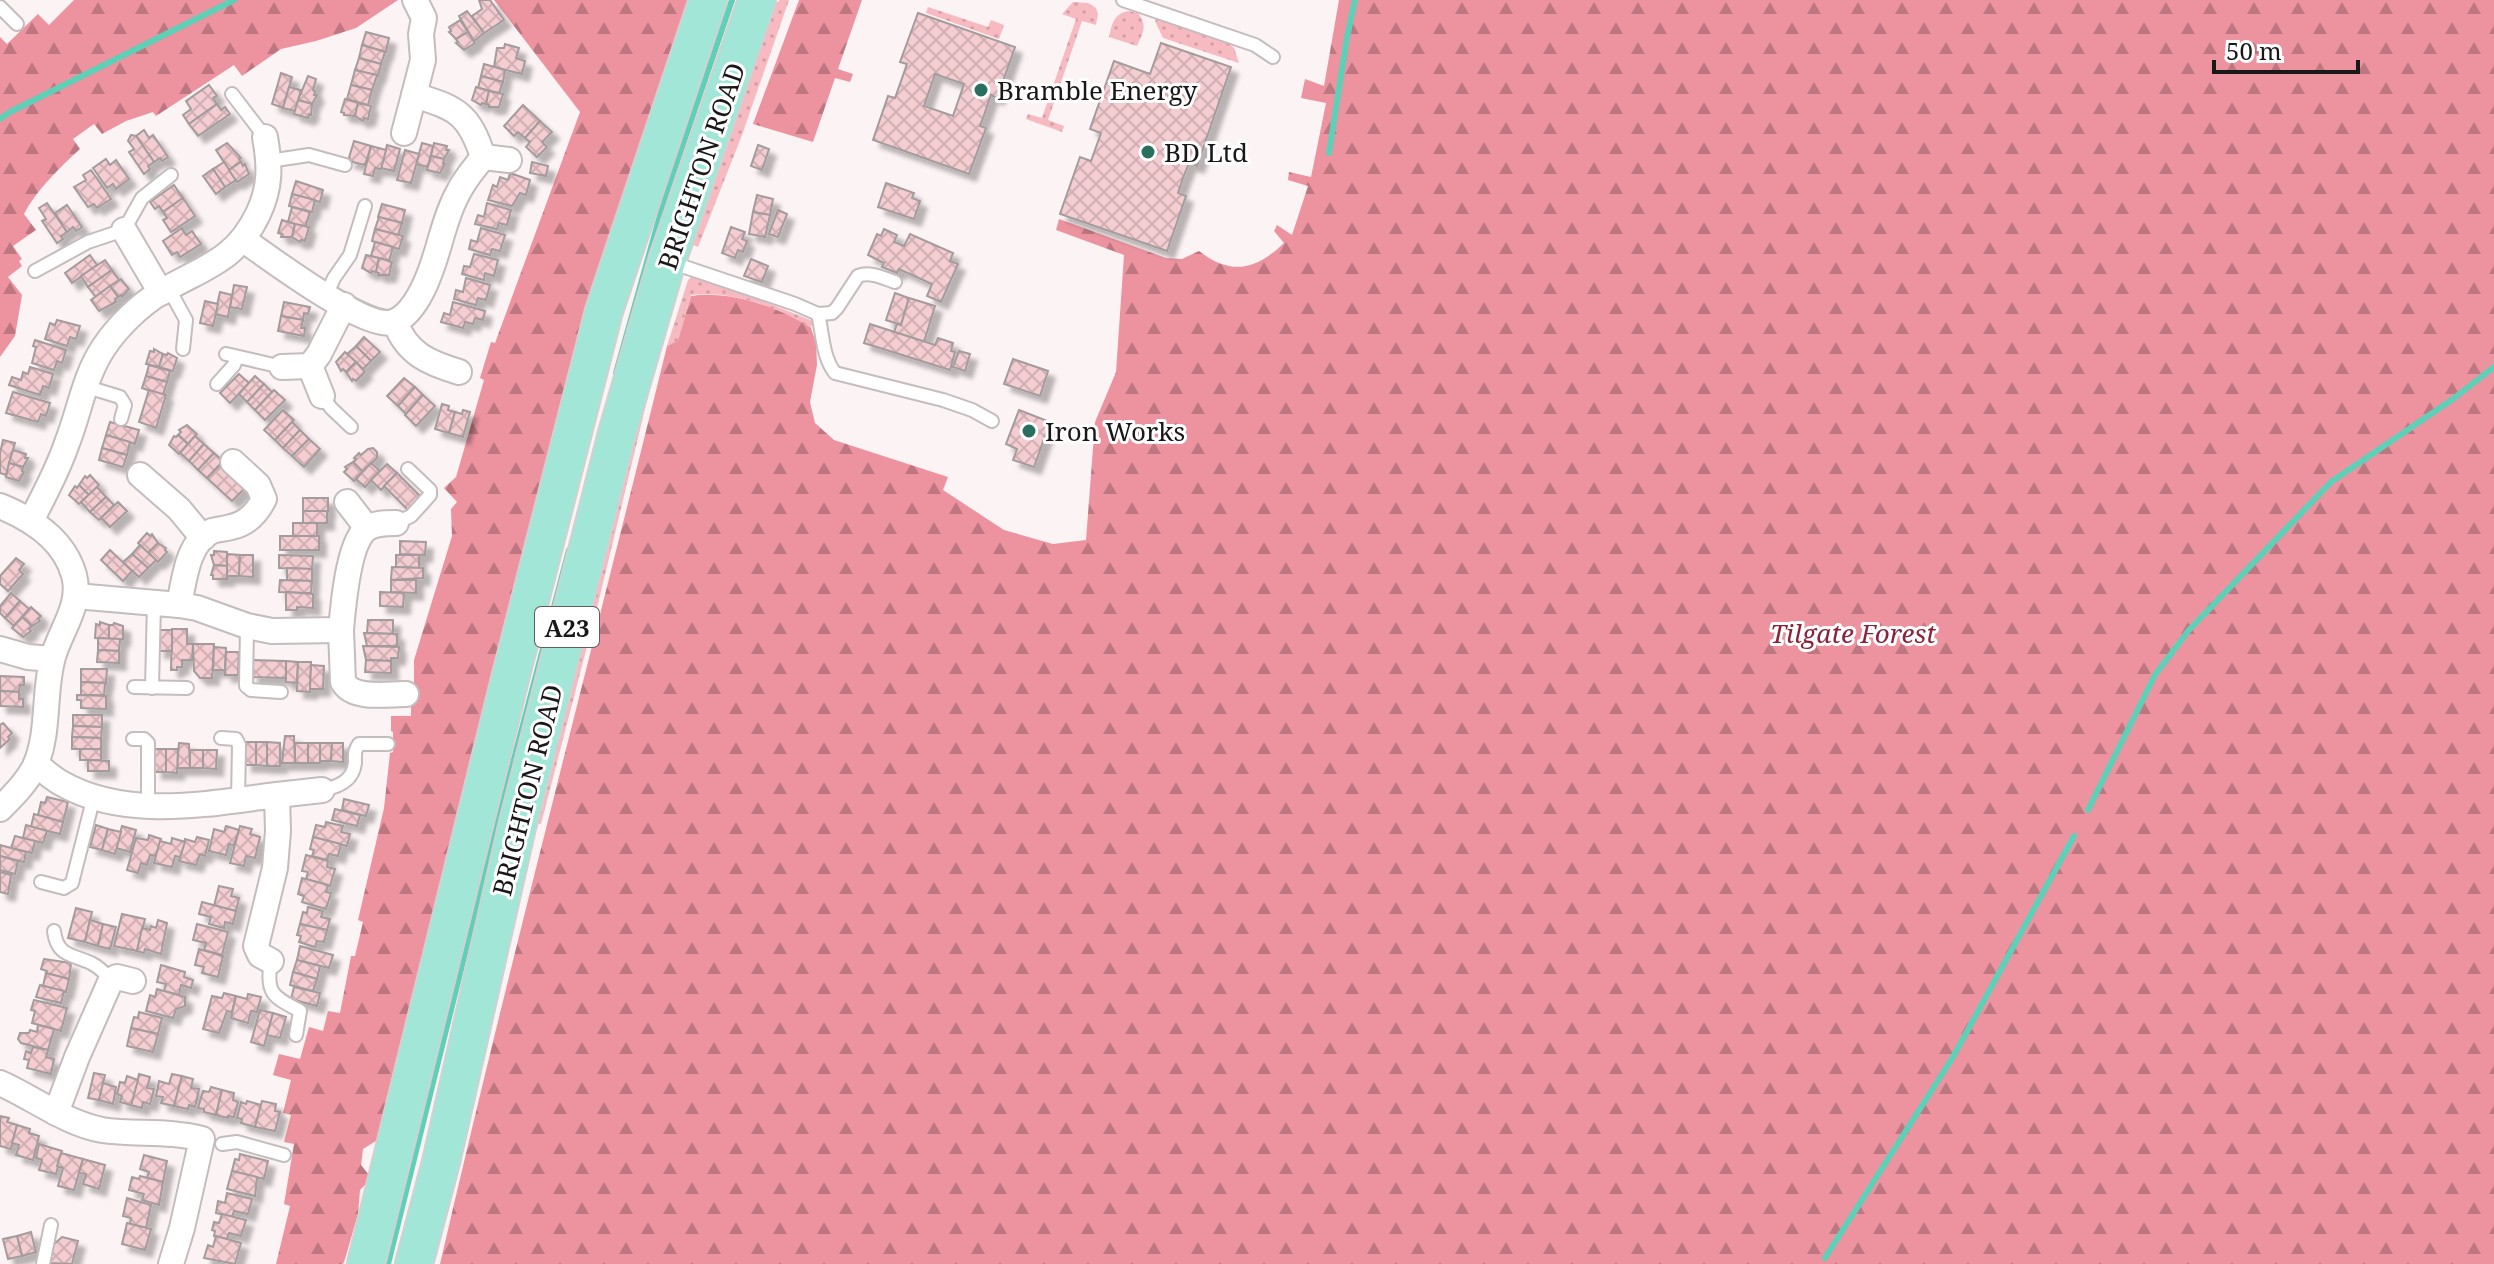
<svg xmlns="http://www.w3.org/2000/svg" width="2494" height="1264" viewBox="0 0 2494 1264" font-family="'Noto Serif',serif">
	<defs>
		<pattern id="grass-dots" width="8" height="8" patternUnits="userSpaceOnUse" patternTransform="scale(2)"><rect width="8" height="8" fill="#f7bac1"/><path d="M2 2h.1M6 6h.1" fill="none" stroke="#d39fa5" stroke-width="1.8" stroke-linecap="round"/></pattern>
		<pattern id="forest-firs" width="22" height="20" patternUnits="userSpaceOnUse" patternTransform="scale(2)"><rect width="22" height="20" fill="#ec939f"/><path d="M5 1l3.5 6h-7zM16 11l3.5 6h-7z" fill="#be7781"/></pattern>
		<pattern id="building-cross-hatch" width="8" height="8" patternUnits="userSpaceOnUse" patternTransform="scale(2)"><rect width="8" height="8" fill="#f4cdd1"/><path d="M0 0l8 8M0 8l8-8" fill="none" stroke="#d1afb3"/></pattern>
		<filter id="shadow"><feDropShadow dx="7" dy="7" stdDeviation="2" flood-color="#0004"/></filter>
	</defs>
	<rect width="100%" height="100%" fill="#fcf3f4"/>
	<!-- grass -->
	<g fill="url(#grass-dots)">
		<path d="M780,0H789L742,135L698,247L691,244L764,13Z"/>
		<path d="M1073,2L1088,3L1096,8L1098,14L1096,25L1082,21L1048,120L1064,126L1062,132L1026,119L1028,114L1042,118L1076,19L1062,14Z"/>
		<path d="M928,7L988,27L991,20L1004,25L999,39L926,13Z"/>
		<path d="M1128,11L1138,13C1148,27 1143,32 1137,46L1109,37C1112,25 1113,14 1128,11Z"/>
		<path d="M1157,18L1226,41L1234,48L1239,63L1163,38L1155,21Z"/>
		<path d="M694,274L813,321L811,328C780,307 728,290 691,295L678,342L667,346L688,280Z"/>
		<path d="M663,334L597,608L541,824L530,823L599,542Z"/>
	</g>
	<!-- forest -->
	<g fill="url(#forest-firs)">
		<path d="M74,0H398L356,28L316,41L281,49L242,76L234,65L156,116L153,112L126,121L102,134L94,124L73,139L80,149C60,167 36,191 24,214L36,230L13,246L22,259L19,261L22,266L8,277L22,295L15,336L0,357V37L7,44L38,14L49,25Z"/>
		<path d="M494,0H701L640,161L623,195L610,236L603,279L478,769L466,783L446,860L450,878L387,1134L363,1149L361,1165L369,1175L368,1182L360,1190L358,1214L345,1259L343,1264H276L290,1206L284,1204L294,1144L284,1142L291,1115L283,1113L291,1080L273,1075L279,1054L300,1059L309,1027L323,1031L328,1011L340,1013L351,956H355L363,922L358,920L384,808L390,753L393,752V732L391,731V716H411V700L414,698V660L452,536L451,509L457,502L444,488L456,477L484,380L480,378L491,342L495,343L580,112Z"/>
		<path d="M799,0H862L838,69L853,74L850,82L835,78L813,142L753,124Z"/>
		<path d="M1339,0H2494V1264H440C511,957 592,652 667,346L678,341L691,296C728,290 780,307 811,328L816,343L817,365L810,402L815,423L834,440L948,477L943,490L1004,530L1053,544L1086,540L1095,422L1116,372L1124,255L1056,230L1059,219L1166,258L1182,259L1199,251C1231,276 1256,270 1284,243L1274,231L1277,225L1292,235L1308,186L1288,180L1289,172L1311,177L1326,103L1301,98L1305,79L1324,86Z"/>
	</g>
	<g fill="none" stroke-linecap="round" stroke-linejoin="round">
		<!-- stream -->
		<g stroke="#5fd0b8" stroke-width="6">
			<path d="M0,119L10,112L234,0"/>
			<path d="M1329,153L1347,37L1355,0"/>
			<path d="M616,373L666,194L732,0"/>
			<path d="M2088,810L2155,675L2189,630L2331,482L2453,399L2494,367"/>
			<path d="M1825,1258L1953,1057L2074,836"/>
			<path d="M388,1264L498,820L569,550"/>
		</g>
	</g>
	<!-- building -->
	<g fill="url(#building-cross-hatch)" stroke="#a39b9c" stroke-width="2" fill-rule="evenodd" filter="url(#shadow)">
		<path d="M479,0H490L504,20L484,33L472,16L482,9Z"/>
		<path d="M467,11L484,33L474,41L459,16Z"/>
		<path d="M918,13L1015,47L997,98L991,95L983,118L980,126L986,128L969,174L873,140L888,96L895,98L907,64L900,62ZM935,74L964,84L953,116L924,106Z"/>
		<path d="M460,20L468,32L456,39L449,32L451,31L449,27Z"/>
		<path d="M366,32L389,38L386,52L362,45Z"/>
		<path d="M468,32L475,43L464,50L456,43L458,42L456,39Z"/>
		<path d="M1161,43L1231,67L1197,166L1189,163L1183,178L1178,193L1186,196L1167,251L1060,214L1080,157L1091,161L1101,133L1090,129L1114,61L1150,74Z"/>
		<path d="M505,44L519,48L516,58L525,61L522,74L494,67L497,48H504Z"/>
		<path d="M362,45L385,52L381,64L359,58Z"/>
		<path d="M359,58L381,64L378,76L355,70Z"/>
		<path d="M484,64L505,70L503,82L481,76Z"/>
		<path d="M355,70L377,75L372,90L351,85Z"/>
		<path d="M281,73L292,77L283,108L272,104Z"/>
		<path d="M308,76L316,79L313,90L315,91L314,95H317L312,104L298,100Z"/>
		<path d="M481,76L503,82L499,93L478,88Z"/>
		<path d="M209,85L217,96L213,98L217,104L189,124L183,115L191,109L186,101Z"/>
		<path d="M351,85L372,90L368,105L347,99Z"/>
		<path d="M289,87L301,90L295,111L283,108Z"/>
		<path d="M476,87L489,91L486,104L482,103L481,105L472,100Z"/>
		<path d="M489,91L503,94L499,107H489V105L486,104Z"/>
		<path d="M345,99L358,103L355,116L344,115V113L341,112Z"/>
		<path d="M298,100L312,104L311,115L309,114L308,118L294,114Z"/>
		<path d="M358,103L371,106L368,119L364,118L363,121L355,116Z"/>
		<path d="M217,104L221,110L225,107L230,114L198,136L189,124Z"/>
		<path d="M523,105L540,121L525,138L518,132L514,136L504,126Z"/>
		<path d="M540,121L552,132L542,142L547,147L537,157L526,147L530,142L525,138Z"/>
		<path d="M144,130L149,138L153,135L168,157L162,161L160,158L154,162L136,136Z"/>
		<path d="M131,135L136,136L154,162L148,166L150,169L144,174L129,152L134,149L128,141Z"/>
		<path d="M354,141L371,146L365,165L348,161Z"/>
		<path d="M227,143L241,158L239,159L241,162L229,170L216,150Z"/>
		<path d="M422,143L433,146L428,167L416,164Z"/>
		<path d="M434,143L447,146L446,150H449L444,159L431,156Z"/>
		<path d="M387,145L400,149L394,171L381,168Z"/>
		<path d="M758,145L769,149L762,170L751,166Z"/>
		<path d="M371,146L386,150L381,169L375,168L373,176L364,174Z"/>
		<path d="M405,150L419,154L411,183L397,180Z"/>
		<path d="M431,156L444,159L443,163L445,164L440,173L427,170Z"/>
		<path d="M106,159L110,165L116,160L129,179L116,189L113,184L107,188L93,168Z"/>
		<path d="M224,162L236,180L225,187L213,169Z"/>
		<path d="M241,162L243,166L245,164L249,174L237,182L229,170Z"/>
		<path d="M532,162L548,166L546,176L530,173Z"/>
		<path d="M213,169L225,187L216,194L203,176Z"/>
		<path d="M91,170L111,199L97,208L94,204L88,207L74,187L86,180L83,175Z"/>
		<path d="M510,173L530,180L526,195L520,193L512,206L488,200L493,185L497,187L500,177L508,180Z"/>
		<path d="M296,181L323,190L320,202L292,194Z"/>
		<path d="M886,183L914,193L912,198L920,201L914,219L878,207Z"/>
		<path d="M174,185L183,198L163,212L159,206L155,209L150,202Z"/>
		<path d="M292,194L315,200L312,212L289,206Z"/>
		<path d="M757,195L773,199L770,215L753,212Z"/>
		<path d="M183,198L195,216L171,232L163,220L167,218L163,212Z"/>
		<path d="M47,203L67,232L61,236L63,239L57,243L42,221L46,219L39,208Z"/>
		<path d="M487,203L511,210L507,225L499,223L497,229L475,224L478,215L484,217Z"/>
		<path d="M382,204L405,210L402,223L378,217Z"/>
		<path d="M67,205L82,227L76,231L73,227L67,232L55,213Z"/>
		<path d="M292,207L310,212L305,227L288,222Z"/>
		<path d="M778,210L787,214L778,237L769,234Z"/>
		<path d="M753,212L770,215L765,237L749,234Z"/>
		<path d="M379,217L402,223L398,235L375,229Z"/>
		<path d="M282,220L295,224L292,237H281L282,234L278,233Z"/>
		<path d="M295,224L309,227L305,241L301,240L300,242L292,237Z"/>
		<path d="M731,227L745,232L742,239L747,241L743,252L738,250L735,258L722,253Z"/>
		<path d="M182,228L186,235L192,231L201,244L180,257L177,252L172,255L163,241Z"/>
		<path d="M481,228L505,235L500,251L492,249L490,255L469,249L471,240L477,242Z"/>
		<path d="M375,229L403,236L399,249L372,241Z"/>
		<path d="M884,229L897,235L894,242L904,246L910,234L953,253L950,261L958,264L941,302L927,296L932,284L899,269L897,273L882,267L884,263L868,255L877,234L881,236Z"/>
		<path d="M375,242L393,247L389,261L371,256Z"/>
		<path d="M474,254L498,260L494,276L485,273L484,280L462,274L464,266L470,267Z"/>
		<path d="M90,255L97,265L72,283L65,273Z"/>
		<path d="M366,255L379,258L376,272L372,271L371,273L362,268Z"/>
		<path d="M379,258L392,262L389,275H378L379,273L376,272Z"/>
		<path d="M751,259L768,266L762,282L744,276Z"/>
		<path d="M105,260L112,270L88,287L81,276Z"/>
		<path d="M112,270L119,280L96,297L88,287Z"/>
		<path d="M466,278L490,285L486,300L478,298L476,305L454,299L456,290L463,292Z"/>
		<path d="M121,279L129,289L122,297L121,295L118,297L110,286Z"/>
		<path d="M234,285L247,287L242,309L230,307Z"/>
		<path d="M110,286L118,297L115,299L116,302L99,311L91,300Z"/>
		<path d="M220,292L232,295L228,317L215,314Z"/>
		<path d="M895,293L909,298L901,325L886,320Z"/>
		<path d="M909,298L935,306L924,342L894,332L897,324L901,325Z"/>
		<path d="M205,301L218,304L213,326L200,323Z"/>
		<path d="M284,302L310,307L308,314L304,313L303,320L281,316Z"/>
		<path d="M453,302L485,311L483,320L475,318L473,324L465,322L463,328L441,322L444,313L450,315Z"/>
		<path d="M281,316L303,320L301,328H305L304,336L278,331Z"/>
		<path d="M57,320L80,326L76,339L70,337L67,346L45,339L50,323L55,325Z"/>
		<path d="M870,324L935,345L938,338L953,343L951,351L955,352L950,370L864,343Z"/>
		<path d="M364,337L380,352L371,361L356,346Z"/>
		<path d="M35,340L66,350L62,363L57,361L54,370L32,363L36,347L33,346Z"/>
		<path d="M356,346L371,361L363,369L347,354Z"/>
		<path d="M154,349L163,354L159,367L146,364L150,351L154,352Z"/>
		<path d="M959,351L970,354L965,371L953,367Z"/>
		<path d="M345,352L356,362L346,372L343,369L341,371L336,362Z"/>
		<path d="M168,353L177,358L173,371L159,367L163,354L167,355Z"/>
		<path d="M1013,359L1048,371L1040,396L1004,384Z"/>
		<path d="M356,362L365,372L356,381L353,379L352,381L346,372Z"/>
		<path d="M149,365L170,371L167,382L146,376Z"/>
		<path d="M30,367L53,374L49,388L43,386L40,395L9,385L12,377L21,380L23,372L28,374Z"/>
		<path d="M239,374L249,383L230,403L220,393Z"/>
		<path d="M146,376L167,382L163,395L142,388Z"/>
		<path d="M255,376L264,384L247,402L239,394Z"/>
		<path d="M404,378L415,387L398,406L387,396Z"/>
		<path d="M264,384L272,392L255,410L247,402Z"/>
		<path d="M415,387L423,395L406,414L398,406Z"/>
		<path d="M149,390L166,395L156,428L139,422Z"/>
		<path d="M274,390L285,400L265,420L255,410Z"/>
		<path d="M13,392L50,403L46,416L41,414L38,422L6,413Z"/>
		<path d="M423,395L435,406L416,426L405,415Z"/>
		<path d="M442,404L449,406L448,410L455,412L449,433L435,429Z"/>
		<path d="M283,410L294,420L275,440L264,430Z"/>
		<path d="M463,410L470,412L463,437L449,433L455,412L462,414Z"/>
		<path d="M1019,410L1050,422L1034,467L1013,460L1017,449L1006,444Z"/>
		<path d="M110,422L139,430L135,444L106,435Z"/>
		<path d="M292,422L300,430L283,448L275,440Z"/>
		<path d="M187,425L197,434L188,444L178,435L181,432L179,430Z"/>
		<path d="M300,430L309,439L292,456L283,448Z"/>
		<path d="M106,435L130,442L127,455L102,448Z"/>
		<path d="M178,435L188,444L179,454L169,445L174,436L176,437Z"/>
		<path d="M195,436L204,444L189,461L180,453Z"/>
		<path d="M309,439L320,449L304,467L292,456Z"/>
		<path d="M3,440L15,443L6,475L0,473V453Z"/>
		<path d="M204,444L214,453L198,470L189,461Z"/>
		<path d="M102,448L127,455L123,467L99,460Z"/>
		<path d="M373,448L377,452V458L363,472L353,462L356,459L354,458L359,453L361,455L368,449Z"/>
		<path d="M13,450L26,454L25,458H28L23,467L9,463Z"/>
		<path d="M214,453L223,461L207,478L198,470Z"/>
		<path d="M353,462L363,472L354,481L344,472L347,469L345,467Z"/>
		<path d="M9,463L23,467L22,471L24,472L19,481L6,477Z"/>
		<path d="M371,463L380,471L365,487L356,479Z"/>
		<path d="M387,464L397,473L381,490L371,480Z"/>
		<path d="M220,465L245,488L232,501L207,478Z"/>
		<path d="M397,473L421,497L408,510L384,486Z"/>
		<path d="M90,475L99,485L89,495L79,485L85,476L87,478Z"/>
		<path d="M79,485L89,495L79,504L69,495L75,486L77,488Z"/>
		<path d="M97,487L106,497L90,512L81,502Z"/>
		<path d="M106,497L114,505L99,520L90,512Z"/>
		<rect x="303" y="498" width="25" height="13"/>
		<path d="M118,502L127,511L110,527L101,518Z"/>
		<rect x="303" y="511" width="24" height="12"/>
		<rect x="293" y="523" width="24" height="13"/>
		<path d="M147,533L150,536L152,534L158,543L148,553L138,543Z"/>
		<rect x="280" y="536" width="39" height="14"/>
		<path d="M400,541L426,542L425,555L400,554Z"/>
		<path d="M158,543L166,548L165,550L167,552L158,562L148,553Z"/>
		<path d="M140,545L156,560L148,568L132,554Z"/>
		<path d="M110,550L132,571L123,581L101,560Z"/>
		<path d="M214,551L227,552V566L214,565L211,555H214Z"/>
		<path d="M132,554L148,568L139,577L123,562Z"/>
		<path d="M227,554L240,555L239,576H227Z"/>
		<path d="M240,555H253V577L239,576Z"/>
		<path d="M279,555L313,556L312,569L279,568Z"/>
		<path d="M396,555H419V568L396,567Z"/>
		<path d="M16,558L24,564L19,570L23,574L8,591L0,584V576Z"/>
		<path d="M214,565L227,566V579H213V575H211Z"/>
		<path d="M392,567L423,568V578L391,580Z"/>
		<path d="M287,568L312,569V581L287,580Z"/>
		<path d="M280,580L312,581L311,593L279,592Z"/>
		<path d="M391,580H416V593L391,592Z"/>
		<path d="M286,592L313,594V608L297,607V610H286Z"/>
		<path d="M380,592L404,593L403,607L380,606Z"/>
		<path d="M11,593L20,601L5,618L0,613V606Z"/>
		<path d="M20,601L29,609L14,626L5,618Z"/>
		<path d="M31,607L41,616L38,619L40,621L32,626L22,617Z"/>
		<path d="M22,617L32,626L29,629L31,631L23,637L12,628Z"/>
		<path d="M368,620H393V634L367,633Z"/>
		<path d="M100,622L109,625V639L95,638L96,624L100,625Z"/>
		<path d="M114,623L123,626V639H109V625H113Z"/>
		<path d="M172,629H187V644H193L192,660H182V667H177V670H171Z"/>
		<rect x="158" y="630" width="14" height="21"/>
		<path d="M364,633L397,634V646H367Z"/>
		<path d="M98,638L120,639L119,651L98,650Z"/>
		<path d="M193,644H214L212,678H200L194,671Z"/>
		<path d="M363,646L399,647L398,658H391V661L366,660Z"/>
		<path d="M214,647L226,648L225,670H213Z"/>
		<path d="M98,650L119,651V663L97,662Z"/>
		<path d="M226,652H239L238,675H225Z"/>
		<path d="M252,660L286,661V678L251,677Z"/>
		<path d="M366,660L391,661V673L365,672Z"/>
		<path d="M286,661L298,662L297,683L286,682Z"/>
		<path d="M298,662H311L310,692L297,691Z"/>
		<path d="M311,665L324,666L323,689H310Z"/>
		<path d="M81,669H107L106,683L81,682Z"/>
		<path d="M0,676L24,677V685H20L19,692L0,691Z"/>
		<path d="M81,682L105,683L104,695H81Z"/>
		<path d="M0,691L19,692V699H23V707L0,706Z"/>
		<path d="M77,695L106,696V709L81,708V700H77Z"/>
		<path d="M73,715H102V727L73,726Z"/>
		<path d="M3,723L12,733L8,737L10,739L0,748V725Z"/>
		<path d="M73,726L102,727L101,738L72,737Z"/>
		<path d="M285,736H294L295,763H282Z"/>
		<path d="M72,737L101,738V749H72Z"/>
		<rect x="245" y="742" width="11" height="23"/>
		<path d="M256,742H267V766L256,765Z"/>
		<path d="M267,742L280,743V766H267Z"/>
		<path d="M179,743L189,744L190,768H177Z"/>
		<rect x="295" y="743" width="13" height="20"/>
		<rect x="308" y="743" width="12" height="20"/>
		<path d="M320,743H332L331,761H320Z"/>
		<path d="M332,743H343V762L331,761Z"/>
		<rect x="80" y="749" width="21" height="11"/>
		<rect x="155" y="749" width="11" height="23"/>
		<path d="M166,749H178L177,773L166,772Z"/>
		<rect x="190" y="750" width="13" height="18"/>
		<path d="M203,750H217L216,769L203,768Z"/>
		<path d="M88,760L109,761V771H88Z"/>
		<path d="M47,797L68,802L63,822L38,815L41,802L45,803Z"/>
		<path d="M344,799L369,805L366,816L342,810Z"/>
		<path d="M335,809L360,815L357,826L332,820Z"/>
		<path d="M34,814L63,822L60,834L31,827Z"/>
		<path d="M326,822L343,826L341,832L350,834L347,846L313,837L316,825L325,827Z"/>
		<path d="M26,825L47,831L43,843L23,838Z"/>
		<path d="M96,825L108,829L102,850L90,847Z"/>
		<path d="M122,826L136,830L130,852L116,848Z"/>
		<path d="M226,826L239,830L234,845L229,844L226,855L209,851L214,829L224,832Z"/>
		<path d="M240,826L252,829L250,834L260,837L255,858L246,856L244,866L230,863Z"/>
		<path d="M108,829L121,832L115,854L102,850Z"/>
		<path d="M149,835L161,839L156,856L150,855L147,865L141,863L138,873L127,870L136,838L148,840Z"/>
		<path d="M15,836L35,841L32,853L11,848Z"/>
		<path d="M197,837L209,840L205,856L200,854L196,865L179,861L185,839L195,842Z"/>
		<path d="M313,837L341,844L338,856L329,854L327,860L312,856L314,850L310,849Z"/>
		<path d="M172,838L185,842L180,857L175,856L172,867L154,863L160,841L171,844Z"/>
		<path d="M0,845L26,852L24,862L0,856Z"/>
		<path d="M306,855L328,861L327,867L335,869L330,886L306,879L308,872L302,871Z"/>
		<path d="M0,856L18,861L15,874L0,870Z"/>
		<path d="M0,872L11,875L8,894L0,892Z"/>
		<path d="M302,878L328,885L326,892L331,893L326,909L302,902L304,896L298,894Z"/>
		<path d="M219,886L233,889L231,896L239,898L236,911L214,906Z"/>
		<path d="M202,902L236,911L233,924L225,922L224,928L209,924L211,917L199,914Z"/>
		<path d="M308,907L323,911L321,917L330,919L327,930L300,924L303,912L307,913Z"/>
		<path d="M76,908L92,912L85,942L68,938Z"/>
		<path d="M122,914L145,919L137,951L114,946Z"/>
		<path d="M90,920L103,924L98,946L85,942Z"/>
		<path d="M158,920L167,923L161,954L145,949L144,953L137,951L142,928L150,930L151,926L156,928Z"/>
		<path d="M103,924L116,927L110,949L98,946Z"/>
		<path d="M197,924L228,932L222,955L204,950L206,943L193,940Z"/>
		<path d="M300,924L327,930L324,942L317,941L315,947L299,942L301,936L297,935Z"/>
		<path d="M300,946L333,955L329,968L297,960Z"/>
		<path d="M199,949L223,956L218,977L202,973L204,967L195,965Z"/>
		<path d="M44,959L71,963L69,979L46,973L47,971L41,969Z"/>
		<path d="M297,960L320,966L317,979L293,972Z"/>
		<path d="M161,965L185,972L184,977L193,980L191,988L181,985L179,995L164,991L166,984L157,982Z"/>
		<path d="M293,972L317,979L313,991L290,985Z"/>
		<path d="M46,973L69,979L66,992L43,986Z"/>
		<path d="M40,985L64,991L61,1003L36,997Z"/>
		<path d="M294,987L320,993L317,1006L291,999Z"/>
		<path d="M157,989L185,997V1006L176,1009L173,1018L146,1011L150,995L155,997Z"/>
		<path d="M224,993L236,996L232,1012L227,1011L219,1033L203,1029L212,996L222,998Z"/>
		<path d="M248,994L261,997L257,1012L251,1011L248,1023L231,1018L236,996L247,999Z"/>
		<path d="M34,1000L67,1008L61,1031L32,1023L35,1011L31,1010Z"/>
		<path d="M260,1010L273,1013L264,1046L251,1042Z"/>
		<path d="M139,1012L162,1018L158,1034L131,1028L134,1017L138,1018Z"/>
		<path d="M273,1013L286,1017L280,1038L267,1035Z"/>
		<path d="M38,1025L54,1029L48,1050L21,1043L18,1039L20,1033H29L30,1030L37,1032Z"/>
		<path d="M131,1028L158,1034L153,1052L127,1046Z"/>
		<path d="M33,1047L48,1050L46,1057L54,1059L51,1074L27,1068L29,1060L24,1059L26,1051L31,1053Z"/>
		<path d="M94,1073L105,1075L99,1100L88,1098Z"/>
		<path d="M139,1074L150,1077L147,1088L154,1089L150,1104L143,1102L142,1108L131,1105Z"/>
		<path d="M172,1074L182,1076L174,1106L161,1103L163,1097L156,1096L159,1081L169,1084Z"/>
		<path d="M127,1076L138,1080L131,1105L120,1102L122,1096L117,1094L120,1082L125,1083Z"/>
		<path d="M182,1076L193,1079L191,1088L199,1089L195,1107L189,1105L188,1109L174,1106Z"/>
		<path d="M103,1083L116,1087L113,1104L99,1100Z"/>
		<path d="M211,1087L222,1090L216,1115L204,1112V1109L198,1108L203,1091L209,1092Z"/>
		<path d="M222,1090L234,1093L233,1100L238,1102L234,1117L228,1116V1118L216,1115Z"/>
		<path d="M247,1101L261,1105L255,1127L241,1123L242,1119L237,1118L241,1102L246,1104Z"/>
		<path d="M262,1101L276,1104L275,1111L280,1112L275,1131L255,1127Z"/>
		<path d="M0,1116L9,1118L7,1122L17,1125L11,1149L0,1146Z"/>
		<path d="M17,1125L30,1129L29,1133L39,1136L33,1160L16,1155L19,1145L12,1143Z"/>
		<path d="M39,1144L62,1151L56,1174L39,1170L42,1160L36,1158Z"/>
		<path d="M61,1153L83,1159L74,1190L58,1186L63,1168L57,1166Z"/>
		<path d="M240,1154L268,1161L264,1179L232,1171L235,1159L239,1160Z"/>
		<path d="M144,1155L167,1161L163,1182L147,1178L149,1172L140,1169Z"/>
		<path d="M83,1159L105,1165L99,1189L83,1184L86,1174L79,1173Z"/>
		<path d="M232,1171L257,1177L255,1196L227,1189Z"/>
		<path d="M140,1176L163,1182L159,1205L142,1200L144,1194L129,1190L132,1177L139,1179Z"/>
		<path d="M227,1193L252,1199L248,1214L234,1211L232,1217L216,1213L218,1201L225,1203Z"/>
		<path d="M127,1198L151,1205L146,1228L130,1224L131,1218L123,1216Z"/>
		<path d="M222,1214L246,1220L241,1236L229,1233L227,1239L214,1236L215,1231L212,1230L214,1222L219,1223Z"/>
		<path d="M127,1223L151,1229L145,1250L122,1244Z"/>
		<path d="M31,1232L36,1252L22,1256L17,1236Z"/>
		<path d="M17,1236L22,1256L8,1259L3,1239Z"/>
		<path d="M216,1236L241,1243L235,1264L204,1258L208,1245L213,1247Z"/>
		<path d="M62,1237L78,1241L72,1264L48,1263L53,1245Z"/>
	</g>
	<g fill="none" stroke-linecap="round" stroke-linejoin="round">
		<!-- lane casing -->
		<g stroke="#c4bcbd" stroke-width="16">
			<g id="lane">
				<path d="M1123,0L1255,45L1273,57"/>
				<path d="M0,7L17,24"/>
				<path d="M232,94L265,137"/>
				<path d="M269,161L309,155L345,165"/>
				<path d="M670,262L795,304L818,314L832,313L837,308L858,276C870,271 883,278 895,282"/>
				<path d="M35,271L88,242L124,230L142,198L171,175"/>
				<path d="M169,289L186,320L183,349"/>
				<path d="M326,296L334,278L350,255L365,206"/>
				<path d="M818,314C823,334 822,356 835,373L943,400L972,410L992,421"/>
				<path d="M226,354L282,367"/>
				<path d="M217,384L234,365L237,357"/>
				<path d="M84,386L120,397L125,405L121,419"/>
				<path d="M322,396L331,408L351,427"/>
				<path d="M396,523L411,516L430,495V490L408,469"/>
				<path d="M247,626L246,686L251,690L281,692"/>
				<path d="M134,687L187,688"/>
				<path d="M152,688L154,602"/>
				<path d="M221,738L236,739L239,745L238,800"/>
				<path d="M133,739H144L148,743V806"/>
				<path d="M322,790C338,787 353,781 355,763C355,754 354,751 359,744H388"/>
				<path d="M41,882L64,888L72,883L94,796"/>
				<path d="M54,931C57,956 71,954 91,963C99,967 105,973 111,980"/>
				<path d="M271,961C265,994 274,997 300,1011L296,1035"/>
				<path d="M222,1144L237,1142L284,1155"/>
				<path d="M43,1264L51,1225"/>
			</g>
		</g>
		<!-- street casing -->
		<g stroke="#c4bcbd" stroke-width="28">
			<g id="street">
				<path d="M404,133L414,95"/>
				<path d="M483,157L509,160"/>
				<path d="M124,230L161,293"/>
				<path d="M244,240C268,257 367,331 393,322C410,317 423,291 429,275C440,248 444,218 458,193C464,180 474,169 483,157C469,113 456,108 414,95L423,60L421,34L424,18L415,0"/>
				<path d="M395,322C407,354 429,363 459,372"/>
				<path d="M310,366L322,396"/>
				<path d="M282,367L310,366L319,354L344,305"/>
				<path d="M140,475L179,509L203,538"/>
				<path d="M347,502L367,528"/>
				<path d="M0,506C32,519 64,539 74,575C82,605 61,629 53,657C43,692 50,732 35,766C27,782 13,796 0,809"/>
				<path d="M31,521C44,495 58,470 67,443C80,410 84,377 104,347C118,326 140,305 161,292C203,267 235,262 258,214C271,187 270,165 265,137"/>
				<path d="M76,596L179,605L197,608L247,626L272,631L341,630C343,607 348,546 365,530C373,523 385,523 396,523"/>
				<path d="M179,605C184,582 187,542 212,531C218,529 225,529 231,527C246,524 257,513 264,499L258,485L233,462"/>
				<path d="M341,630L343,682C353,700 387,694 406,694"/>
				<path d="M0,649L28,657L52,659"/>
				<path d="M36,764C44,771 52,778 61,783C125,820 207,804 277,795L278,831L275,868L256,946L260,955L271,961"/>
				<path d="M277,795L322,790"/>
				<path d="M0,1083C34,1098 65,1123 102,1130C135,1135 169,1130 202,1139L182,1228L171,1264"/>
				<path d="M56,1113L77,1057L111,980L117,977L133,981"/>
			</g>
		</g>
		<!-- primary casing -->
		<g stroke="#d1d1d1" stroke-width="40">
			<g id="primary">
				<path d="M366,1264L510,679L604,311L708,0"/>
				<path d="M414,1264L441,1162L517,827L617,433L667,261L757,0"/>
			</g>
		</g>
		<!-- lane -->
		<use href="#lane" stroke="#fff" stroke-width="12"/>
		<!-- street -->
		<use href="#street" stroke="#fff" stroke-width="24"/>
		<!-- primary -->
		<use href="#primary" stroke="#a1e6d7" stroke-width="36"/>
	</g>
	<!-- markers -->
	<g fill="#2a6e60" stroke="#fff" stroke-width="3">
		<circle cx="981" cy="90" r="8"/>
		<circle cx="1148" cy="152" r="8"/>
		<circle cx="1029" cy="431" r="8"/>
	</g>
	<g text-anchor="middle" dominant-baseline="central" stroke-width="6" stroke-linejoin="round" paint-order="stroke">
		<!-- shield labels -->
		<rect fill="#fff" stroke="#5f5d5d" stroke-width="2" x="535" y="607" width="64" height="40" rx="6"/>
		<g font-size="24" font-weight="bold" fill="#1a1718">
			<text x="567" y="627">A23</text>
		</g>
		<!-- poi labels -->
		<g font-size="26" fill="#1a1718" stroke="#fff" text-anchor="start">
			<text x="997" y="90">Bramble Energy</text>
			<text x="1164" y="152">BD Ltd</text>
			<text x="1045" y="431">Iron Works</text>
		</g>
		<!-- street labels -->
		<g font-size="26" fill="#1a1718" stroke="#fff">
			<text transform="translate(701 166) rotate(-71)">BRIGHTON ROAD</text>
			<text transform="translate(527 790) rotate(-76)">BRIGHTON ROAD</text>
		</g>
		<!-- park labels -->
		<g font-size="26" font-style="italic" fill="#8a223b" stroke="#fff">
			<text x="1853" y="633">Tilgate Forest</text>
		</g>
	</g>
	<!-- scale -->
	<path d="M2214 60v12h144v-12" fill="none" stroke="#1a1718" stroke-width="4"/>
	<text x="2226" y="60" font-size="24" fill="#1a1718" stroke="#ffffff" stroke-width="6" paint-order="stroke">50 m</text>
</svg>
